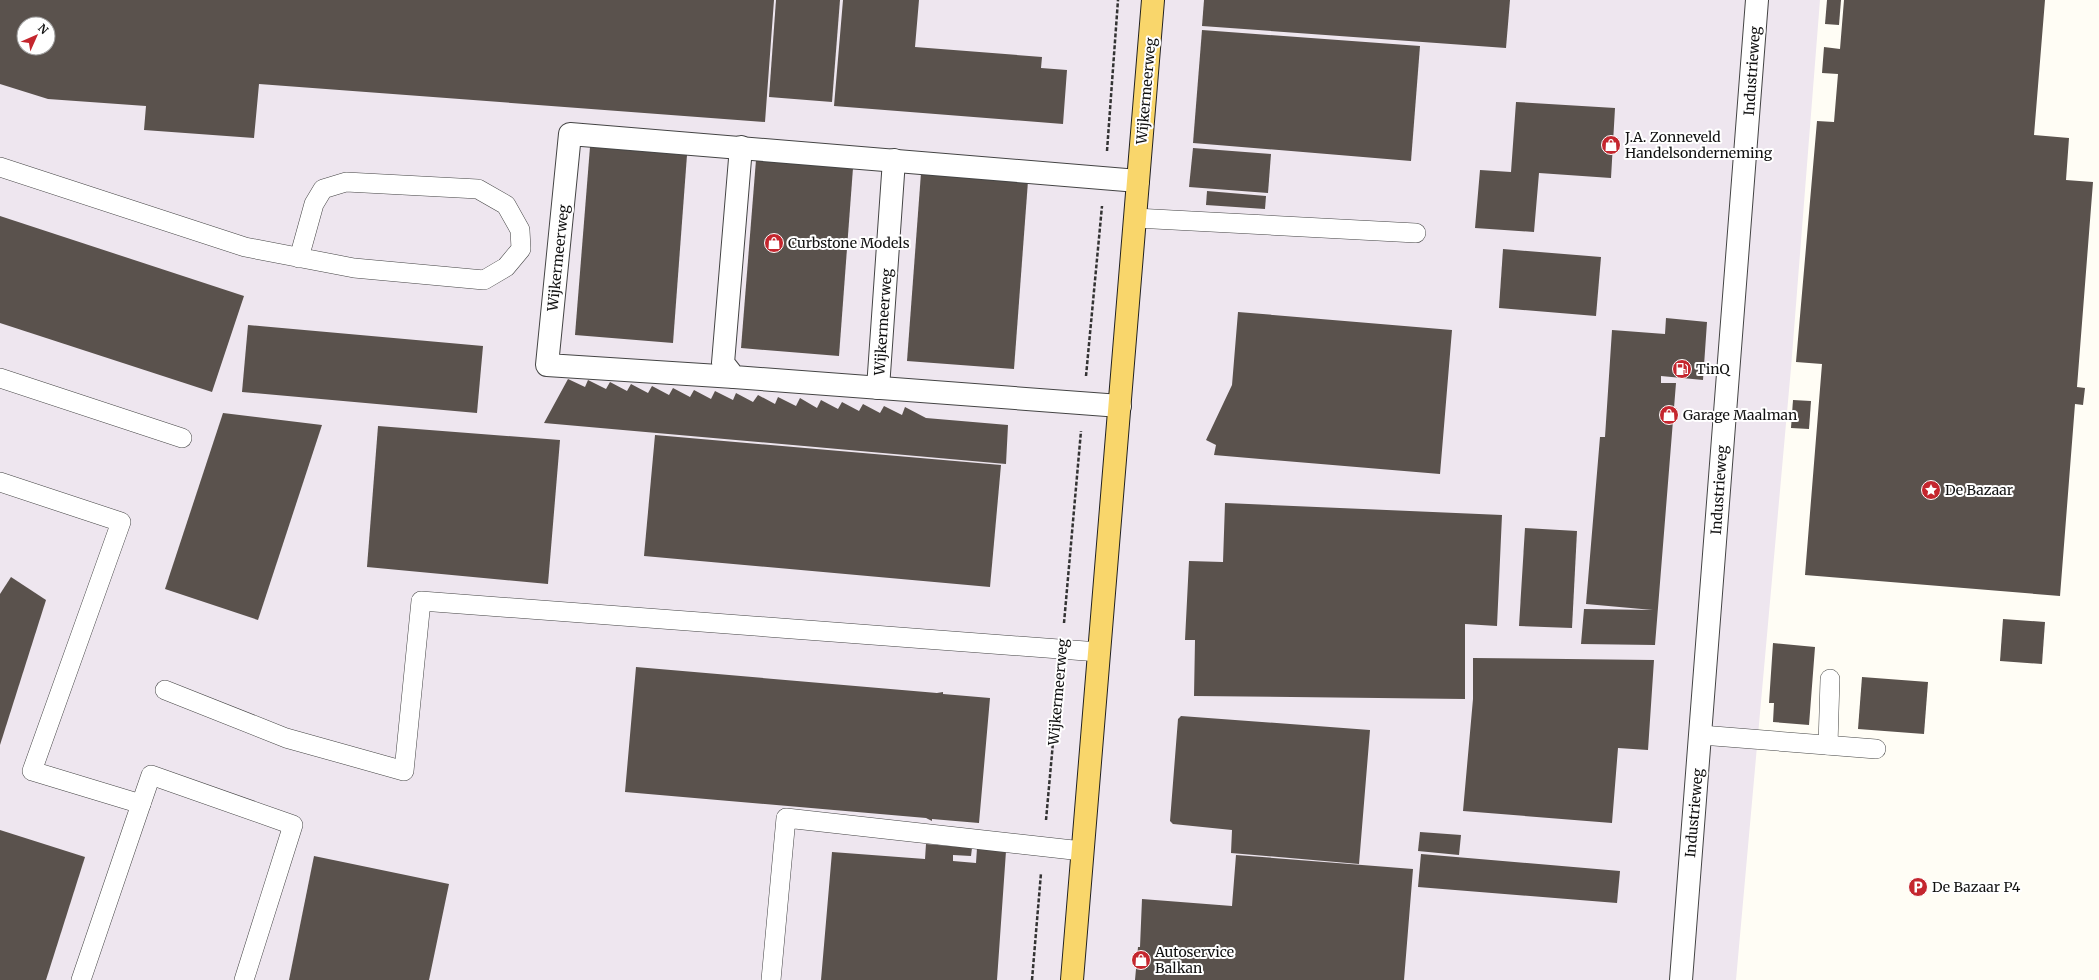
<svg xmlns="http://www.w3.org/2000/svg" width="2099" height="980" viewBox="0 0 2099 980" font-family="Merriweather,serif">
	<rect width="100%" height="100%" fill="#fffdf5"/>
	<!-- industrial -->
	<path fill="#eee6ef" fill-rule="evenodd" d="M0,0H1820L1791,368L1736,980H0ZM24,24H48V48H24Z"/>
	<!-- building -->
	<g fill="#5a524d" fill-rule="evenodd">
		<path d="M0,0H774L765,122L259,84L254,138L144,130L146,106L48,99L0,84ZM24,24H48V48H24Z"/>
		<path d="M776,0H840L832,102L769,97Z"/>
		<path d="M843,0H919L915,47L1042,57L1041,68L1067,70L1063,124L834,106Z"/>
		<path d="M1204,0H1510L1506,48L1202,26Z"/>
		<path d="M1827,0H1841L1839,25L1825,24Z"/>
		<path d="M1844,0H2045L2034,135L2069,138L2066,180L2093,182L2077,387L2085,388L2083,405L2075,404L2060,596L1805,575L1822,364L1796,362L1817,121L1834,122L1838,74L1822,73L1824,47L1840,49Z"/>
		<path d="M1202,30L1420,46L1411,161L1193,143Z"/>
		<path d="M1516,102L1615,108L1611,178L1539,173L1534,232L1475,228L1480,170L1511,172Z"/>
		<path d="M590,147L687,155L673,343L575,335Z"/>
		<path d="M1193,148L1271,154L1268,193L1189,187Z"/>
		<path d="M756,160L853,168L839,356L741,348Z"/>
		<path d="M921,173L1028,181L1014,369L907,361Z"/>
		<path d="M1207,191L1266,196L1265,209L1206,205Z"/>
		<path d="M0,216L244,296L212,392L0,323Z"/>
		<path d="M1503,249L1601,257L1596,316L1499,308Z"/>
		<path d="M1238,312L1452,330L1440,474L1214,455L1216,445L1206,440L1232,385Z"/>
		<path d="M1666,318L1707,322L1703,380L1661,376V383H1676L1655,645L1581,644L1584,609L1653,610L1586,604L1600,437H1605L1612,330L1665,334Z"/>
		<path d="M248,325L483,346L477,413L242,392Z"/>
		<path d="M568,379L585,387L588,380L606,389L610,382L627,391L631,384L648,393L652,386L669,395L673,388L690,397L694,390L711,399L715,391L733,400L736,393L753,402L758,395L775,404L778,397L796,406L800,398L817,408L821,400L838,409L842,402L859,411L863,404L880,413L884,406L902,415L905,407L926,418L1008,425L1006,464L544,423Z"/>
		<path d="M1793,400L1811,401L1809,429L1791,428Z"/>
		<path d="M223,413L322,425L258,620L165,589Z"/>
		<path d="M378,426L560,440L548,584L367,567Z"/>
		<path d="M655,435L1001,465L990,587L644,556Z"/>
		<path d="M1225,503L1502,515L1497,626L1465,624V699L1194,696L1195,640H1185L1189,561L1223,562Z"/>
		<path d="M1525,528L1577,531L1572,628L1519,626Z"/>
		<path d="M11,577L46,600L0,745V594Z"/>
		<path d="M2003,619L2045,622L2042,664L2000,661Z"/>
		<path d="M1773,643L1815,647L1809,725L1773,722L1774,703H1769Z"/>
		<path d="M1473,658L1654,660L1648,750L1618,748L1612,823L1463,811L1473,699Z"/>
		<path d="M636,667L937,693L943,692V694L990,698L979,823L932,819V821L926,818L625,792Z"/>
		<path d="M1862,677L1928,682L1924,734L1858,729Z"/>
		<path d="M1181,716L1370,730L1359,864L1231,853L1232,830L1173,824L1170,821L1178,719Z"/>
		<path d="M0,830L85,857L46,980H0Z"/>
		<path d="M1420,832L1461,835L1459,855L1418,851Z"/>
		<path d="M926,844L972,848L971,856L953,855V861L976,863L977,848L1006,851L997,980H821L832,852L925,859Z"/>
		<path d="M1421,854L1620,871L1617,903L1418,887Z"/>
		<path d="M1236,855L1413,869L1404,980H1135L1138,947H1140L1142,899L1232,906Z"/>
		<path d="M314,856L449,884L429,980H289Z"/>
	</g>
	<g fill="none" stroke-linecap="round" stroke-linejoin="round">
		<!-- service casing -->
		<g stroke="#444" stroke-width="20">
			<g id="service">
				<path d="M0,167L245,247L354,268L484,280L506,267L521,249L520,230L506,205L478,189L346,182L323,189L314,204L299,258"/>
				<path d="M1135,218L1416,233"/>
				<path d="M0,378L182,438"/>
				<path d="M0,482L121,522L32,771L141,804L81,980"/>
				<path d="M165,690L286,738L404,771L421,601L1099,652"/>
				<path d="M1701,735L1876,749"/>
				<path d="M1828,745L1830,679"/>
				<path d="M141,804L151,775L293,825L244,980"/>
				<path d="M771,980L786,818L1082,851"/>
			</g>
		</g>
		<!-- minor casing -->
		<g stroke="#444" stroke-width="24">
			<g id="minor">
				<path d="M741,147L723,363L734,377L1120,406"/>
				<path d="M734,377L547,365L570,134L1138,181"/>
				<path d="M878,388L894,160"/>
				<path d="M1681,980L1757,0"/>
			</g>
		</g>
		<!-- primary casing -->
		<g stroke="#222" stroke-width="24">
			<path id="primary" d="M1072,980L1153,0"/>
		</g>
		<!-- path -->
		<g stroke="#333" stroke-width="2.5" stroke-dasharray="4 2" stroke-linecap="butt">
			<path d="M1107,151L1118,0"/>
			<path d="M1086,376L1102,206"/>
			<path d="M1064,623L1081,431"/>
			<path d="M1046,820L1059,676"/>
			<path d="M1032,980L1041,873"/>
		</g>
		<!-- service -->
		<use href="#service" stroke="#fff" stroke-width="19"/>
		<!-- minor -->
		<use href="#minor" stroke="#fff" stroke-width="22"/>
		<!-- primary -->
		<use href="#primary" stroke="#f9d66b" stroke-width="22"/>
	</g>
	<!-- icons -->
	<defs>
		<g id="shop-disc" transform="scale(1)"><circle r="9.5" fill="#c4262e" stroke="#fff"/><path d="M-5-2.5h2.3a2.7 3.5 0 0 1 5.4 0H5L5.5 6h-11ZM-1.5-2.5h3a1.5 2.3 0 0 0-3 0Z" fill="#fff"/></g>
		<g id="fuel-disc" transform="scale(1)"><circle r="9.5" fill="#c4262e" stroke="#fff"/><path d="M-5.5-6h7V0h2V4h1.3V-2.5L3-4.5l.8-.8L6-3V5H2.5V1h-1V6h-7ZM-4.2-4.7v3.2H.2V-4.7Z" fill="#fff"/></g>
		<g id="sight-disc" transform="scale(1)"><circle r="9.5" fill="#c4262e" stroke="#fff"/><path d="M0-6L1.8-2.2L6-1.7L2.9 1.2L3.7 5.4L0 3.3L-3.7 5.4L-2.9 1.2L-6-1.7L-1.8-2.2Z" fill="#fff"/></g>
		<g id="parking-disc" transform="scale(1)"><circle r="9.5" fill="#c4262e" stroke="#fff"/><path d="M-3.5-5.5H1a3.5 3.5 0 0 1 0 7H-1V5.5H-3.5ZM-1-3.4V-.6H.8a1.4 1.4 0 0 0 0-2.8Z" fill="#fff"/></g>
	</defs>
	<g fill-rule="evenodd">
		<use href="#shop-disc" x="1611" y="145"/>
		<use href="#shop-disc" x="774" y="243"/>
		<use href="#fuel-disc" x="1682" y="369"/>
		<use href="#shop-disc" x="1669" y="415"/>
		<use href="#sight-disc" x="1931" y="490"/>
		<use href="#parking-disc" x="1918" y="887"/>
		<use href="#shop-disc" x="1141" y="960"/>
	</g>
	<g text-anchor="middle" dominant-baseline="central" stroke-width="4" stroke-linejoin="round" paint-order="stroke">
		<!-- street labels -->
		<g font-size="14" fill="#111" stroke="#fff">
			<text transform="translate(1752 71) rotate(-86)">Industrieweg</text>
			<text transform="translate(1146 91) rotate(-85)">Wijkermeerweg</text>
			<text transform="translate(558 258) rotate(-84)">Wijkermeerweg</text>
			<text transform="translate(883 322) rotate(-86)">Wijkermeerweg</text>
			<text transform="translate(1719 490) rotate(-86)">Industrieweg</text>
			<text transform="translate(1058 692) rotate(-85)">Wijkermeerweg</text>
			<text transform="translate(1694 813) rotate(-85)">Industrieweg</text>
		</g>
		<!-- poi labels -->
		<g font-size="14" fill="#111" stroke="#fff" text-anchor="start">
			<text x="1625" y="137">J.A. Zonneveld<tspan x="1625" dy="16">Handelsonderneming</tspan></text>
			<text x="788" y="243">Curbstone Models</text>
			<text x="1696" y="369">TinQ</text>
			<text x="1683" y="415">Garage Maalman</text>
			<text x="1945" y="490">De Bazaar</text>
			<text x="1932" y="887">De Bazaar P4</text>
			<text x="1155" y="952">Autoservice<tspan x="1155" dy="16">Balkan</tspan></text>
		</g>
	</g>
	<!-- north arrow -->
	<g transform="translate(36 36) rotate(45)"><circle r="19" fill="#ffffff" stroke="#a0a0a0"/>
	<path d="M0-3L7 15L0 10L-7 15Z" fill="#c4262e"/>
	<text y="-6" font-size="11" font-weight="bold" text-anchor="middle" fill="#111111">N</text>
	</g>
</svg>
